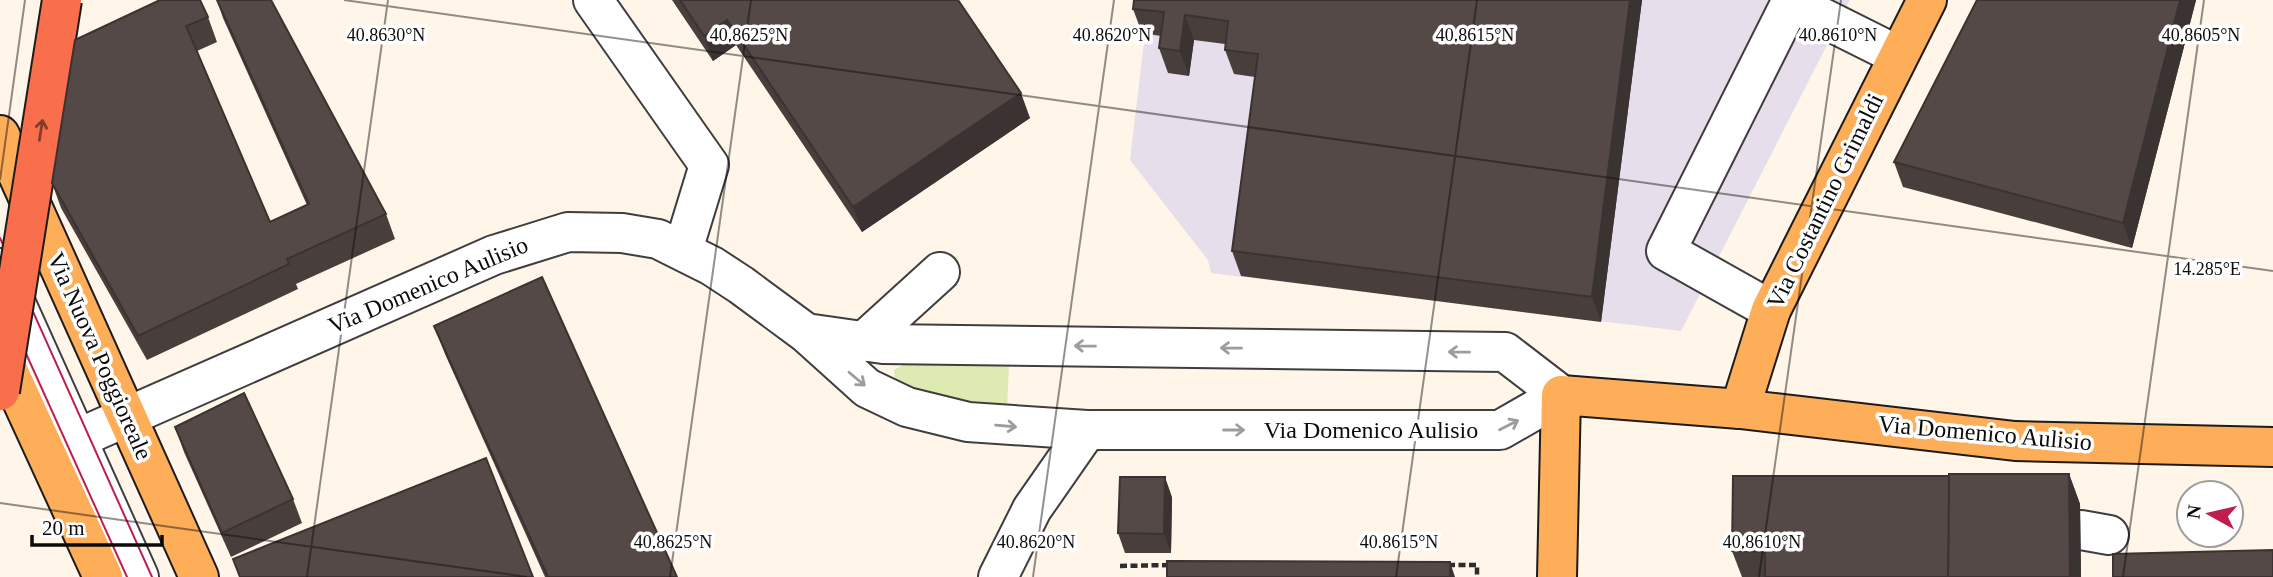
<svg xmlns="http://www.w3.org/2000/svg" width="2273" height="577" viewBox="0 0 2273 577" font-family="'Times New Roman',serif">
	<rect width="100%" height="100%" fill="#fff5e9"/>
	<!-- industrial -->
	<path fill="#e6deeb" d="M1149,0H1850L1681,331L1211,273L1208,260L1130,160Z"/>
	<!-- green -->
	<path fill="#ddeab1" d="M903,365H1009L1007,410L945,405L895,381L894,370Z"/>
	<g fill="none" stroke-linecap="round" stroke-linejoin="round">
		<!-- minor casing -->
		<g stroke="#3e3e3e" stroke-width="42">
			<g id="minor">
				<path d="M593,0L709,165L683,250"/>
				<path d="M0,268L139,577"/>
				<path d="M1771,310L1666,251L1791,2L1897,55"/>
				<path d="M863,342L940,272"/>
				<path d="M47,452L494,255L568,232L622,233L658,239L712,266L741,285L806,333L867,388L907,407L968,422L1087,430H1500L1561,395L1505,352L883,344L806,333"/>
				<path d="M2081,530L2109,535"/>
				<path d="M998,577L1032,509L1087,430"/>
			</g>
		</g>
		<!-- major casing -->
		<g stroke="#1c1c1c" stroke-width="42">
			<g id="major">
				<path d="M0,135L199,577"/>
				<path d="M0,353L103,577"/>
				<path d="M1740,409L1771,310L1927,0"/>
				<path d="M1557,577L1561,395L1740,409L2015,441L2273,447"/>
			</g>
		</g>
		<!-- path -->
		<g stroke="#2d2d2d" stroke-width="4.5" stroke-dasharray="7 3.5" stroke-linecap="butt">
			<path d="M1448,565H1477V577"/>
			<path d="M1120,566L1170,565"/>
		</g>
		<!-- minor -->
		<use href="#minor" stroke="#fff" stroke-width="38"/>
		<!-- major -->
		<use href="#major" stroke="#fead59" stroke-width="38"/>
		<!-- tram -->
		<g stroke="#bf1e4e" stroke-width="2">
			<path d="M0,238L152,577"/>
			<path d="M0,296L127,577"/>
		</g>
		<!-- highway-bridge casing -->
		<g stroke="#1c1c1c" stroke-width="42" stroke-linecap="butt">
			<path id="highway-bridge" d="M0,391L62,0"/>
		</g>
		<!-- highway-bridge -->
		<use href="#highway-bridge" stroke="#fa6f4b" stroke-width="38"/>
	</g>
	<!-- wall -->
	<g fill="#483f3d">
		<path d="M217,0H271L386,214L395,239L296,284L298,289L147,360L61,208L52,183L75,40L208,17L217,42L197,51L270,222L307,205L223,18Z"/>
		<path d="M672,0H958L1030,118L862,232L736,45L713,61Z"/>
		<path d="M1134,0H1642L1601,322L1241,276L1232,251L1255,77L1234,74L1225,50V44L1194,40L1189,76L1168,73L1159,48L1161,36L1142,33L1133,9Z"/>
		<path d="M2196,0L2132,248L1903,187L1894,162Z"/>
		<path d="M434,326L677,577H545L445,354Z"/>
		<path d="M175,427L293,499L302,523L231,557L184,452Z"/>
		<path d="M2069,474L2080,504L2081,577H1742L1732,551L1949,476Z"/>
		<path d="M1172,497L1171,553H1125L1118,533Z"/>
	</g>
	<!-- shaded-wall -->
	<g fill="#3b3332">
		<path d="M1630,0H1642L1601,322L1592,297Z"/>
		<path d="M2180,0H2196L2132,248L2123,223Z"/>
		<path d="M1185,15L1194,40L1189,76L1180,51Z"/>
		<path d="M727,20L736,45L713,61L704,36Z"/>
		<path d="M1021,93L1030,118L862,232L853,207Z"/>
		<path d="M2069,474L2080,504L2081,577H2070Z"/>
		<path d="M1165,477L1172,497L1171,553L1164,534Z"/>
		<path d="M1450,562L1455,577H1450Z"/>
	</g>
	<!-- building -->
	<g fill="#544947" stroke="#3b3332" stroke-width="2">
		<path d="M160,0H200L208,17L186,26L270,222L309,204L217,0H271L386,214L287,259L289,264L138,336L52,183L75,40Z"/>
		<path d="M680,0H958L1021,93L853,207L727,20L704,36Z"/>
		<path d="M1134,0H1630L1592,297L1232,251L1258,54L1225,50L1228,21L1185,15L1180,51L1159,48L1164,12L1133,9Z"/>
		<path d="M1977,0H2180L2123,223L1894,162Z"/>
		<path d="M542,277L677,577H548L434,326Z"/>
		<path d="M244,393L293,499L222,533L175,427Z"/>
		<path d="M486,458L533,577H240L233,559Z"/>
		<path d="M1949,474H2069L2070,577H1948Z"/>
		<path d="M1733,476H1949L1948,577H1765V552L1732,551Z"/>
		<path d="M1120,477H1165L1164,534L1118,533Z"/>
		<path d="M2273,550V577H2113V554Z"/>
		<path d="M1167,561L1450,562V577H1167Z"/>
	</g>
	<!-- one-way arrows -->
	<defs><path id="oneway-shaft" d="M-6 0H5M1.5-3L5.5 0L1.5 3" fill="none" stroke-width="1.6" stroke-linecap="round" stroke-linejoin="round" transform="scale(1.75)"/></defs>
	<use stroke="#823d2b" href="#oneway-shaft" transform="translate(41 130) rotate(-81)"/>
	<g stroke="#9d9d9d">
		<use href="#oneway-shaft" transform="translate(1085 346) rotate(-179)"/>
		<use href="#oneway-shaft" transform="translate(1231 348) rotate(-179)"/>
		<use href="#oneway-shaft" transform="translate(1459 352) rotate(-179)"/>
		<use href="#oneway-shaft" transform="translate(857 379) rotate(40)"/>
		<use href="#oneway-shaft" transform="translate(1509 425) rotate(-27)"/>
		<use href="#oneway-shaft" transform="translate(1006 426) rotate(5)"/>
		<use href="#oneway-shaft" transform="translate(1234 430)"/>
	</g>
	<!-- ticks -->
	<path fill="none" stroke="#0b0b0b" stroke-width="2" stroke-opacity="0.45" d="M344,0L2273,271M0,180L25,0M0,503L527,577M307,577L388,0M670,577L751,0M1033,577L1114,0M1396,577L1477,0M1759,577L1841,0M2123,577L2204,0"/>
	<g text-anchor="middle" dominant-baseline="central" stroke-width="7" stroke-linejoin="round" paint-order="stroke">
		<!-- street labels -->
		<g font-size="24" fill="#0b0b0b" stroke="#fff">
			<text transform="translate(1825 201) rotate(-64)">Via Costantino Grimaldi</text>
			<text transform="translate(428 285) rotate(-23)">Via Domenico Aulisio</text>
			<text transform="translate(100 356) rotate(66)">Via Nuova Poggioreale</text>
			<text x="1371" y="430">Via Domenico Aulisio</text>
			<text transform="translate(1985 433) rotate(5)">Via Domenico Aulisio</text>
		</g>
	</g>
	<g font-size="18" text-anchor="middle" fill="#0b0b0b" stroke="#fff" stroke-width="7" stroke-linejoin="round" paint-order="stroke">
		<text x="386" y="41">40.8630°N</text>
		<text x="749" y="41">40.8625°N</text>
		<text x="1112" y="41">40.8620°N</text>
		<text x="1475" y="41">40.8615°N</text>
		<text x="1838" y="41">40.8610°N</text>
		<text x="2201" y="41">40.8605°N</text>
		<text x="2207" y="275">14.285°E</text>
		<text x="673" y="548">40.8625°N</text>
		<text x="1036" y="548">40.8620°N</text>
		<text x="1399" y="548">40.8615°N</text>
		<text x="1762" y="548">40.8610°N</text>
	</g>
	<!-- north arrow -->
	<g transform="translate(2210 514) rotate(278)"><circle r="33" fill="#ffffff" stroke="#9d9d9d" stroke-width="2"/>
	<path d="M0-5L12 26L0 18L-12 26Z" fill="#bf1e4e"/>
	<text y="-10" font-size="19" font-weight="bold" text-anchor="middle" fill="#0b0b0b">N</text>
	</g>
	<!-- scale -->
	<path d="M32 535v10h130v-10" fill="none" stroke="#0b0b0b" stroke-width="3.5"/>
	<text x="42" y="535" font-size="21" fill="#0b0b0b" stroke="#ffffff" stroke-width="5" paint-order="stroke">20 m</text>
</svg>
